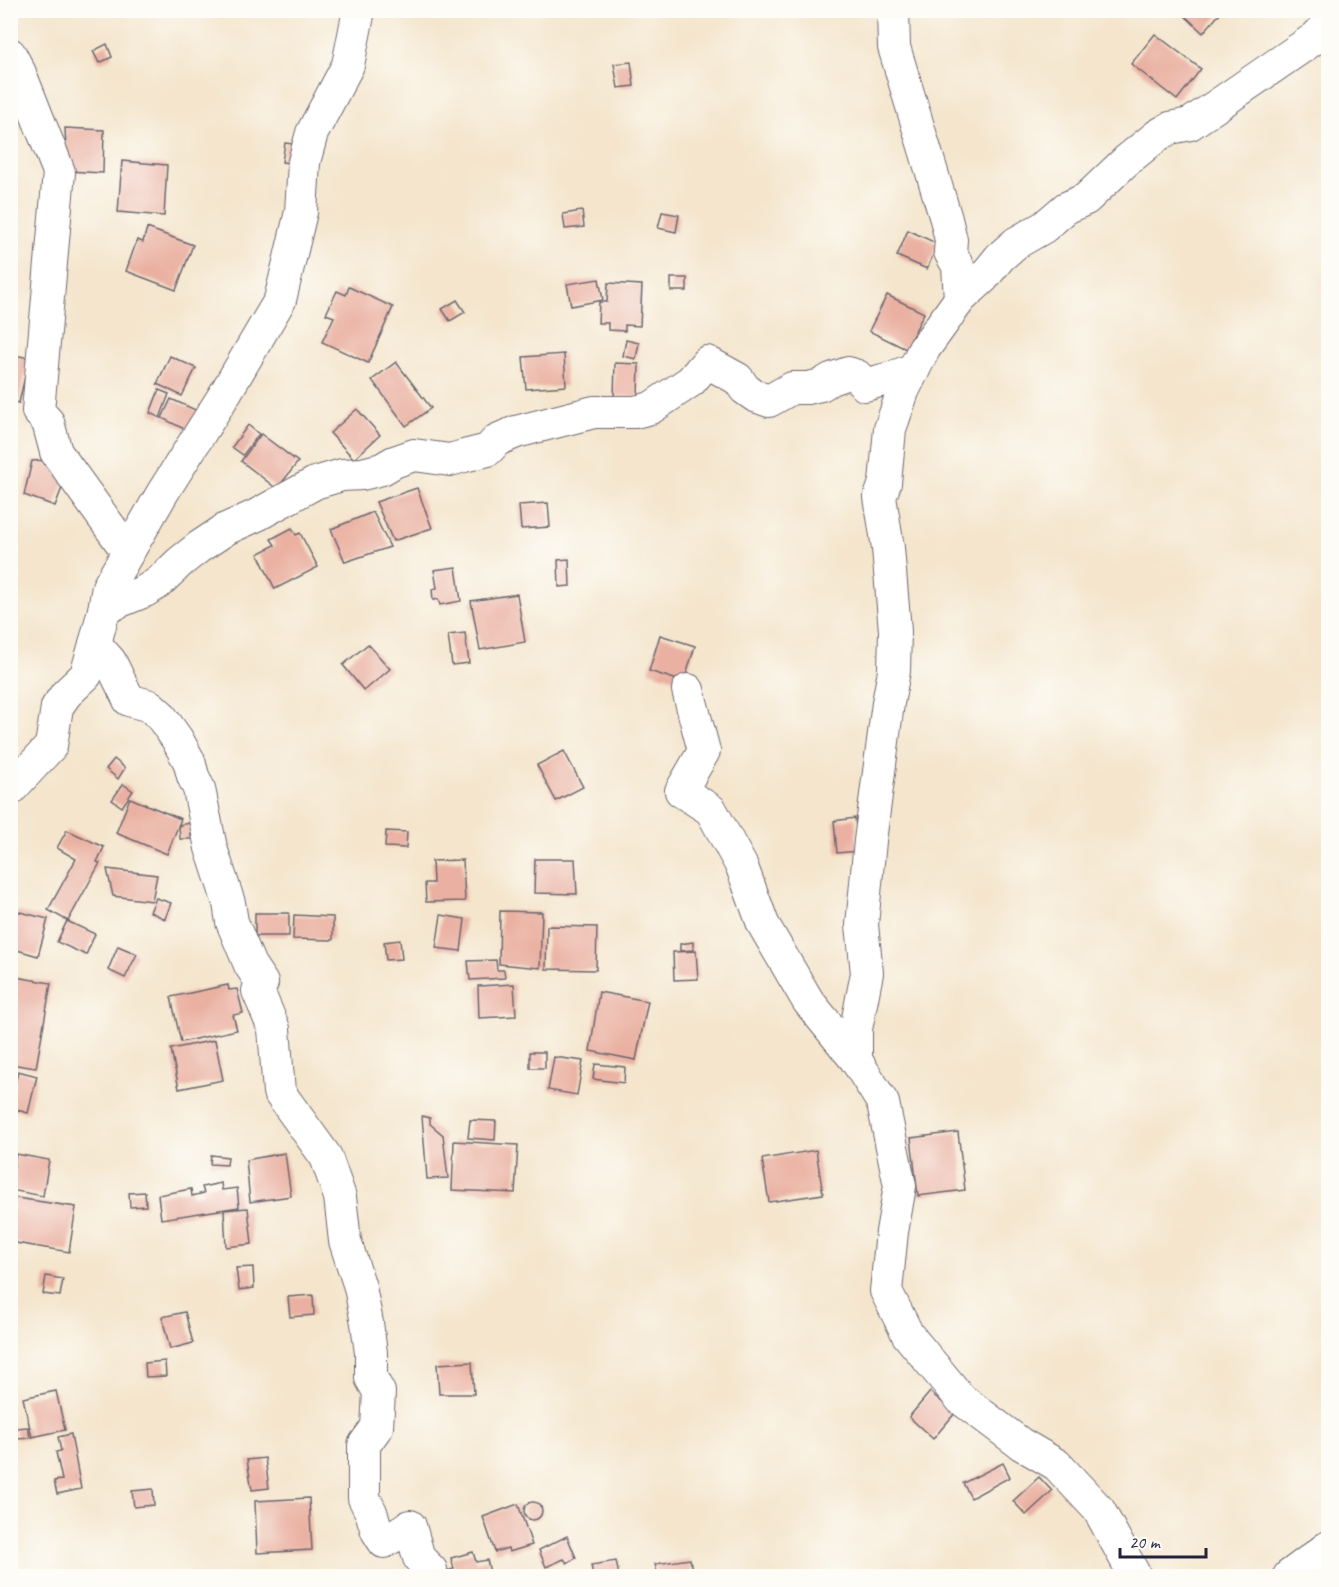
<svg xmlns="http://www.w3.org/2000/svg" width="1339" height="1587" viewBox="0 0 1339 1587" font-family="Caveat,sans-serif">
	<rect width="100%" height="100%" fill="#fdfcf7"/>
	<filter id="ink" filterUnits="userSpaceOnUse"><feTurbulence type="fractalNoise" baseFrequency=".0167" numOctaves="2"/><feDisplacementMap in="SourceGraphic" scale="12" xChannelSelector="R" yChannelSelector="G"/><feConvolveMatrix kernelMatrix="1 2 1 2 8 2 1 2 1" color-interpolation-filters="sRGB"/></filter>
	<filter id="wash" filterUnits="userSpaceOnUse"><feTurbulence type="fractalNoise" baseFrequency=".008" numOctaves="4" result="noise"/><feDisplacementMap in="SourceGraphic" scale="24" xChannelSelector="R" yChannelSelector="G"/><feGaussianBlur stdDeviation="1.35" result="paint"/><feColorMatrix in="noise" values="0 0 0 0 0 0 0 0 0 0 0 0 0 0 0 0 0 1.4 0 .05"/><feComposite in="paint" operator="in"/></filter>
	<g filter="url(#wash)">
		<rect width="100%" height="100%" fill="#f4e5cc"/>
		<g id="blocks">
			<!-- building -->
			<g fill="#eab1a2">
				<path d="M1179,10H1223L1203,33Z"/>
				<path d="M1155,34L1201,69L1177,100L1131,64Z"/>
				<path d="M107,44L112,57L99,63L93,51Z"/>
				<path d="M631,62L634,86L618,88L614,64Z"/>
				<path d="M65,128L104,130L103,173L67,171Z"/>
				<path d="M285,143L301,145L298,164L282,162Z"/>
				<path d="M122,161L167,165L164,216L118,212Z"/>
				<path d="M582,211L584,227L565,229L563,214Z"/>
				<path d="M662,212L679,215L676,232L658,228Z"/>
				<path d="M147,228L193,245L176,290L126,271L137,240L143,242Z"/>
				<path d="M908,230L938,244L927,269L897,256Z"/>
				<rect x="671" y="278" width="16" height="13"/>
				<path d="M599,279L603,300L571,306L567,284Z"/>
				<path d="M608,283L642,285L640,326L625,325V331L608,330V323H598L599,302H607Z"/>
				<path d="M349,287L393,307L368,363L322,342L334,317L326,314L337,291L346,295Z"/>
				<path d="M887,295L924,313L906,349L869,331Z"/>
				<path d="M457,300L465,312L450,321L442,309Z"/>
				<path d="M626,340L639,343L636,359L623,356Z"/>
				<path d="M10,354L29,358L19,403L10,401Z"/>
				<path d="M564,354L566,386L526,389L523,357Z"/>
				<path d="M170,356L196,368L182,396L157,384Z"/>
				<path d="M396,362L431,408L406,426L372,380Z"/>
				<path d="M615,363L639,364L638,397L614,396Z"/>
				<path d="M159,390L169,394L160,418L150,413Z"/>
				<path d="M171,399L200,412L190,432L162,418Z"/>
				<path d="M357,409L380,435L354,459L330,433Z"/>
				<path d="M248,425L259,434L243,455L232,447Z"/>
				<path d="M261,434L298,462L277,489L241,461Z"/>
				<path d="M48,460L65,480L55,506L24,495L32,461Z"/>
				<path d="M417,488L432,528L393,541L376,502Z"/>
				<path d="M548,503L550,527L521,529L519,505Z"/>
				<path d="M373,512L390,547L345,562L331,529Z"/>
				<path d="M292,528L296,535L300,533L318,567L275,589L258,554L275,545L271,539Z"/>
				<path d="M569,559L570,586L559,587L558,560Z"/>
				<path d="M456,567L461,601L440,605L438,599L433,600L432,589L437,588L434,570Z"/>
				<path d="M517,594L525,642L480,650L471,601Z"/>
				<path d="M465,633L469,663L452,665L448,635Z"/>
				<path d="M660,635L695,646L684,682L649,671Z"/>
				<path d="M368,644L390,669L364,691L343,665Z"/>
				<path d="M564,751L583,787L556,801L537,765Z"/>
				<path d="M114,759L125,768L118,779L106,769Z"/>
				<path d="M123,784L133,791L122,807L112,800Z"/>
				<path d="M130,798L181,819L167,854L116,833Z"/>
				<path d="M855,818L858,851L837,853L834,821Z"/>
				<path d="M191,823V839H180L179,825Z"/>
				<path d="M67,830L104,847L97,862L100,863L68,921L48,910L76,859L57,848Z"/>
				<path d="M386,831L407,832L406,848L385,847Z"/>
				<path d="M535,859H575L577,894L534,893Z"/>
				<path d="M463,860L465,901L426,902L425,883H433L432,861Z"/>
				<path d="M107,869L157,875L152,901L113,896Z"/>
				<path d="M156,898L171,903L165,919L150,912Z"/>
				<path d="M16,911L48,919L38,956L10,948V929Z"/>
				<path d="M500,911L542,912L540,968L499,964Z"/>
				<rect x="255" y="913" width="34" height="23"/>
				<path d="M294,915L333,917V940L293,939Z"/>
				<path d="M441,915L465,919L461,951L436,948Z"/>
				<path d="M67,921L95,934L86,955L57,942Z"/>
				<path d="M547,926L597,927L596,970L546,969Z"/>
				<path d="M400,940L402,959L386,960L384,942Z"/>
				<path d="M693,942V950L680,951V944Z"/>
				<path d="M118,946L137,954L125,978L108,970Z"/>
				<path d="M696,951L698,979L674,980L673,952Z"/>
				<path d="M496,960L497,970H504L505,978L470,980L468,961Z"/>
				<path d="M10,976L51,983L36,1068L10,1064Z"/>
				<path d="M514,984L516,1016L479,1018L478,986Z"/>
				<path d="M228,985L229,990L237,989L243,1013L233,1015L237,1030L181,1042L171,997Z"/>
				<path d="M599,992L648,1001L636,1060L590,1051Z"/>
				<path d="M215,1040L223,1080L179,1089L171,1049Z"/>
				<rect x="530" y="1052" width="15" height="16"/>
				<path d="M554,1057L583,1061L577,1095L548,1090Z"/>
				<path d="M595,1064L625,1067L624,1083L593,1079Z"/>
				<path d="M18,1071L37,1076L28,1113L10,1108Z"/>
				<path d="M422,1116L430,1118V1124L443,1135L448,1178L427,1179Z"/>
				<path d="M470,1120L496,1121L495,1140L468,1138Z"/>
				<path d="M958,1132L965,1190L918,1196L911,1138Z"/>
				<path d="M454,1141L518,1145L515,1193L452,1190Z"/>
				<path d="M816,1150L823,1194L769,1202L762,1159Z"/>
				<path d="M285,1153L291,1196L250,1202L246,1160Z"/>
				<path d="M16,1154L49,1160L43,1196L10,1190Z"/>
				<path d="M211,1155L228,1157L227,1165L210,1164Z"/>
				<path d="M221,1183L222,1190L237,1188L239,1207L161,1219L158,1195L191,1189L192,1196L204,1193L202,1187Z"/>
				<path d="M145,1192L146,1206L130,1207L129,1193Z"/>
				<path d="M10,1197L76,1207L69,1252L10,1242Z"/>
				<path d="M248,1208L252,1244L226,1247L224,1210Z"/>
				<path d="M253,1267L254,1288L239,1290L236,1268Z"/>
				<path d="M46,1276L63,1279L60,1296L43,1294Z"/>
				<path d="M313,1295L314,1315L290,1317L288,1297Z"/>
				<path d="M185,1312L193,1343L170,1349L162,1317Z"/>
				<path d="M165,1361L166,1376L146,1377L145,1363Z"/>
				<path d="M472,1362L474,1394H439L437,1364Z"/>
				<path d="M56,1391L65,1430L32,1437L23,1398Z"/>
				<path d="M930,1392L955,1413L933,1439L909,1417Z"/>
				<path d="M28,1427L30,1438L17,1439L16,1428Z"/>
				<path d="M71,1434L81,1489L57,1494L54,1481L62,1480L56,1452L61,1451L58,1437Z"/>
				<path d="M265,1458L269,1488L252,1490L247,1460Z"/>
				<path d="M1003,1463L1010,1477L971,1498L963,1483Z"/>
				<path d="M1039,1477L1052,1491L1026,1515L1013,1501Z"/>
				<path d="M153,1489L154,1505L134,1507L132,1491Z"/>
				<path d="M309,1498L312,1550L257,1553L255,1501Z"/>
				<circle cx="533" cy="1511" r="9"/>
				<path d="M518,1504L532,1545L509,1552L508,1548L495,1552L483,1517Z"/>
				<path d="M567,1536L576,1558L567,1563L564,1559L546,1567L539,1550Z"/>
				<path d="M473,1552L476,1562L487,1560L491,1576H447L446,1571L454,1569L451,1558Z"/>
				<path d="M690,1559L693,1576H658L655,1564Z"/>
				<path d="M616,1561L619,1576H593L591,1565Z"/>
			</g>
		</g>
	</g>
	<g filter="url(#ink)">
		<use href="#blocks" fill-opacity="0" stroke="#6c666e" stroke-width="1.5"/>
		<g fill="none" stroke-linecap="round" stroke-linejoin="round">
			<!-- minor casing -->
			<g stroke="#6c666e" stroke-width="34">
				<g id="minor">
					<path d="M893,10L894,47L946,219L951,240L950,252L958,266L960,299L924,349L903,391L890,429L885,483L880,497L888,548L895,631L894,671L888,703L870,841L862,925L867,973L856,1029V1060L883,1103L900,1186L892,1232L886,1291L908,1335L961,1399L1021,1444L1057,1465L1099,1510L1135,1576"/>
					<path d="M10,54L20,73L59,172L38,411L48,422L56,452L128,552"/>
					<path d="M960,299L983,278L1000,257L1016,243L1044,227L1066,208L1086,199L1126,161L1158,135L1170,128L1190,124L1315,38L1328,25"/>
					<path d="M104,610L118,602L145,591L158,583L180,562L199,547L226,529L257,515L315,483L342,475L362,474L382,469L394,462L414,455L450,460L464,456L488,450L497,440L516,432L594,412H635L651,408L691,381L707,362L738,379L745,389L755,396L769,401L792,388H808L821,385L831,379L848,373L857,376L865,385L891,378L914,369"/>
					<path d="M95,644L110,661L129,700L150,706L160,715L177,739L189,761L193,776L199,789L211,848L229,903L232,922L250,965L262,983L258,991L274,1029L279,1092L326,1157L340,1197L345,1241L360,1287L367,1323L371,1353V1378L379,1392L377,1427L364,1445V1498L371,1512L377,1531L384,1542L410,1526L419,1558L431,1570V1576"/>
					<path d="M688,690L704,751L681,791L711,810L742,867L763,924L808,1001L856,1060"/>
					<path d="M10,790L51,746L57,707L66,694L86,675L95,644L104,610L108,587L163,492L223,397L280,300L301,212L304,162L312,133L348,65L359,10"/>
					<path d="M1289,1576L1328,1547"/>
				</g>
			</g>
			<!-- minor -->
			<use href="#minor" stroke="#fff" stroke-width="32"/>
		</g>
	</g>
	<!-- margin -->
	<rect width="1339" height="1587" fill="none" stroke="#fdfcf7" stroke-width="36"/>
	<!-- scale -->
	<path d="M1120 1548v9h86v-9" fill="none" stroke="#22223b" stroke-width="3"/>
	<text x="1129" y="1548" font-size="18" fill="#22223b" stroke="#fdfcf7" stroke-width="4.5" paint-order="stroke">20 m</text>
</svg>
